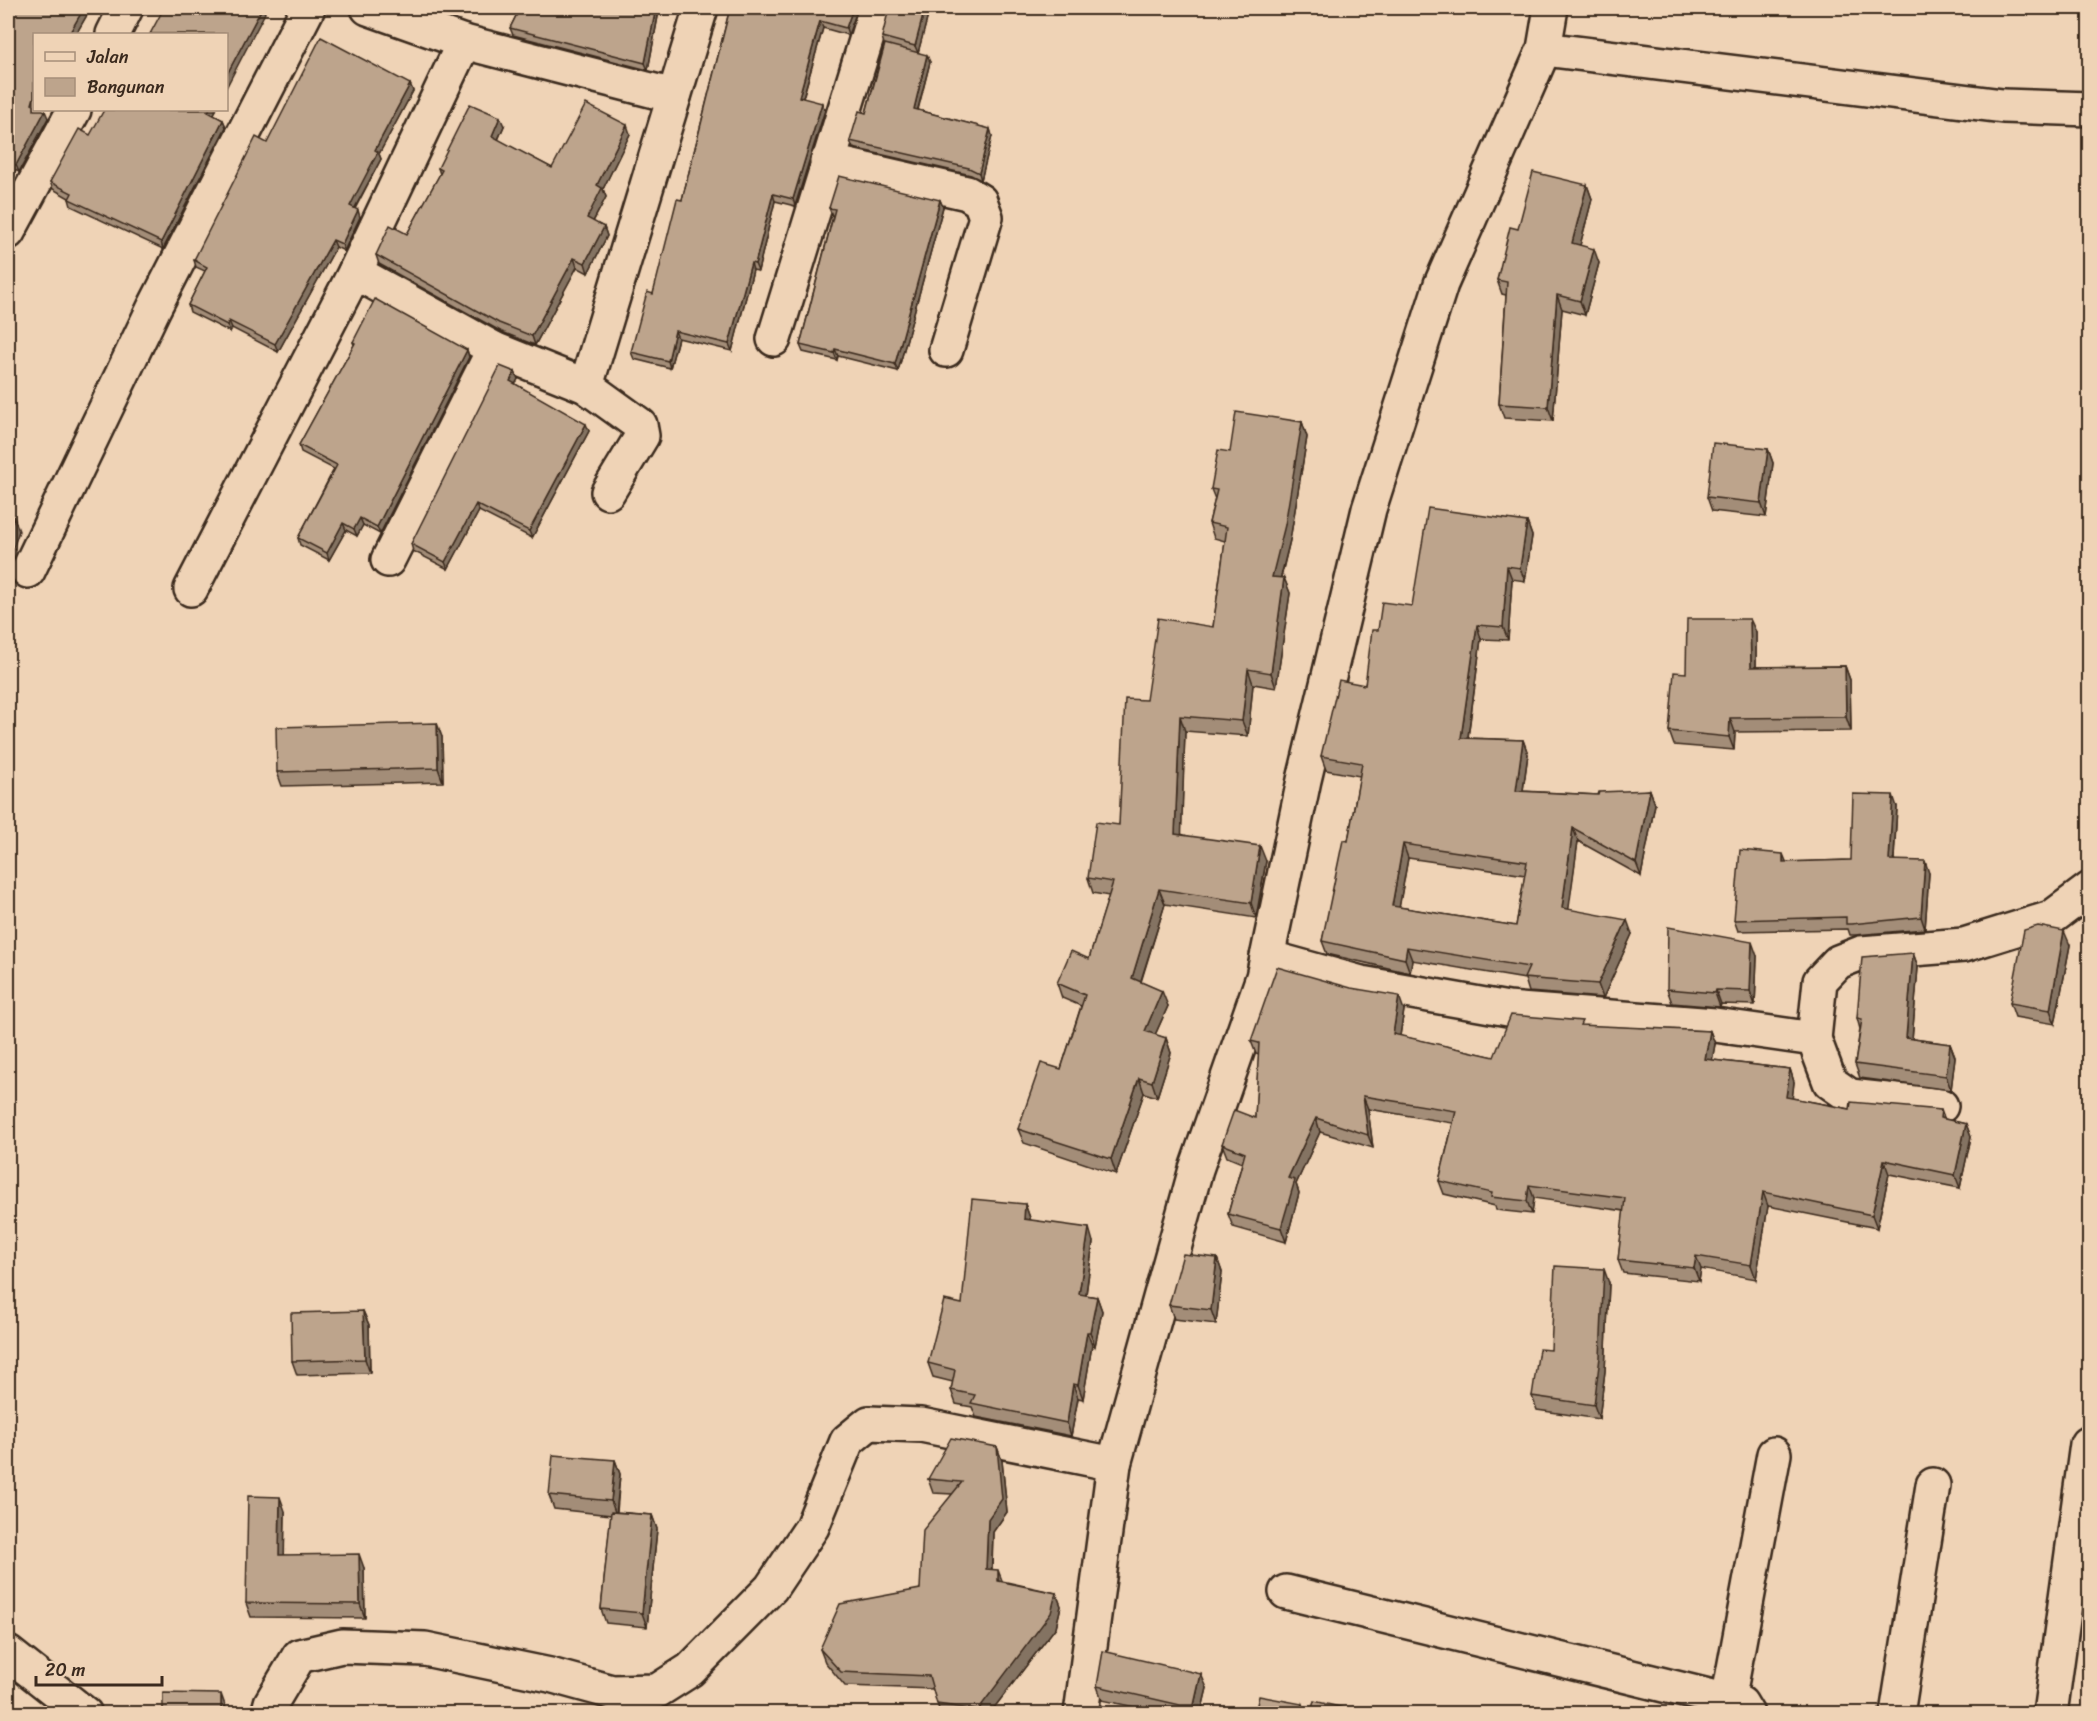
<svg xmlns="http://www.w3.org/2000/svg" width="2097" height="1721" viewBox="0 0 2097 1721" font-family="Sriracha,sans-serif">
	<rect width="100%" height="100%" fill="#efd3b6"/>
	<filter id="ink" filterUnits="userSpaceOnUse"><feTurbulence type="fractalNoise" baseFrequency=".0167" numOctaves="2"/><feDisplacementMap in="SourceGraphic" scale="12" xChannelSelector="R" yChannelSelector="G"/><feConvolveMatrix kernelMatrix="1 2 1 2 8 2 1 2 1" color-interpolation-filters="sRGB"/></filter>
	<g filter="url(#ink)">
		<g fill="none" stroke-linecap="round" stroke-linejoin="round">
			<!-- minor casing -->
			<g stroke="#3b2a1e" stroke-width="38">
				<g id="minor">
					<path d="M368,8L464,42L674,96"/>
					<path d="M113,34L126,8"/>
					<path d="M1544,49L2003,106L2090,109"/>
					<path d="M827,161L967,193L980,201L986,217L946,350"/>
					<path d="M8,232L74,110"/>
					<path d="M355,272L494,349L586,386L640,425L642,436L608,492"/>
					<path d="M774,339L876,8"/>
					<path d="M586,386L701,8"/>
					<path d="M388,560L494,349"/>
					<path d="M28,571L154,308L308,8"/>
					<path d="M191,589L355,272L464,42"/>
					<path d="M1267,957L1361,983L1508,1009L1715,1025L1814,1039L1830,1082L1850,1096L1941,1106"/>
					<path d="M1814,1039L1820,981L1838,962L1861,953L1964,945L2051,918L2090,889"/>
					<path d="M1286,1592L1741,1704L1747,1714"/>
					<path d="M8,1653L85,1714"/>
					<path d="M1728,1701L1774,1454"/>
					<path d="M268,1714L271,1703L299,1656L342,1646L425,1649L550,1675L612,1692L657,1691L690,1670L771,1588L812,1527L847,1441L869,1423L921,1425L1114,1464"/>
					<path d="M1081,1714L1114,1464L1196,1169L1263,977L1304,780L1369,509L1441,284L1544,49L1551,8"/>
					<path d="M1897,1714L1933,1485"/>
					<path d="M2050,1714L2087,1444L2090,1445"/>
				</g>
			</g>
			<!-- minor -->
			<use href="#minor" stroke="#efd3b6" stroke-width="33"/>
		</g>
		<!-- wall -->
		<g fill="#a38d78" stroke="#3b2a1e" stroke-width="1.5" fill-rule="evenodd">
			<path d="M8,8H91L76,34H34V110L48,118L19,172L10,168L8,173Z"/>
			<path d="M434,8H458L454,15Z"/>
			<path d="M520,8H671L670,13L659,11L648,70L513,35L510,28Z"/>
			<path d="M730,8H858L848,35L823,28L803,98L825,110L795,206L775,201L758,271L753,270L732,351L678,338L670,368L634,359L631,352L653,294L682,200Z"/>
			<path d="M930,8L918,52L930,62L918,110L990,129L992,136L981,180L971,175L853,148L850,141L866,113L884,44L882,37Z"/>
			<path d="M410,84L413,91L379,154L381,159L355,209L360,217L344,251L336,247L278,352L232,328L230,332L190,312L188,305L205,271L196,267L194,260L267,143Z"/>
			<path d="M216,110L213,115L223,120L226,127L163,249L71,206L69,199V198L53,189L50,182L90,135Z"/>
			<path d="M504,126L498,140L552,168L630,134L603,189L606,197L593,222L604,227L607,236L588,273L577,267L535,345L502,332L379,264L376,255L407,234L440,174L438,168Z"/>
			<path d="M1587,185L1592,199L1580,245L1599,263L1585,315L1562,309L1553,421L1504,418L1499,404L1506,295L1502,294L1497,280L1518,229Z"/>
			<path d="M940,200L943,207L898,371L838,356L837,360L803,352L800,345L833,216L832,215L829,208Z"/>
			<path d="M353,342L467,350L469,357L380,534L363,525L357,536L346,530L329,560L300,545L298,538L334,469L301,452L299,445L354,345Z"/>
			<path d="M515,372L518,379L515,384L589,431L532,538L479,511L448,569L413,551L411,544Z"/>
			<path d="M1302,422L1307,437L1290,540L1281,578H1284L1290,593L1276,688L1253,684L1248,736L1185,731L1181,834L1266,861L1256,918L1165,904L1141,982L1168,1006L1155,1035L1166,1038L1171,1053L1157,1097L1144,1093L1116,1174L1024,1143L1018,1129L1061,1069L1081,1006L1062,998L1057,983L1089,959L1109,896L1093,893L1088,878L1119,825L1146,700L1213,627L1225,541L1214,538L1209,523L1215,499L1211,489L1230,452Z"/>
			<path d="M1768,449L1773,463L1766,517L1712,511L1707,497Z"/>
			<path d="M1527,522L1532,536L1525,581L1512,579L1508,640L1481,639L1468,738L1523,740L1528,754L1523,791L1598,795L1650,790L1655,804L1641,876L1578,841L1568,910L1632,934L1603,998L1529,992L1525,979L1412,960L1410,973L1327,954L1322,941L1348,841L1360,776L1326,770L1321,756L1365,685L1378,630ZM1408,858L1525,875L1516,926L1399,907Z"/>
			<path d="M1756,632V667L1845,666L1850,680L1851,731L1735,732L1734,750L1674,745L1669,731L1686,673Z"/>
			<path d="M442,737L443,782L282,786L277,772Z"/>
			<path d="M1897,807L1894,860L1929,873L1925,929L1855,935H1850L1848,929L1738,931L1734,920L1786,862L1851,860Z"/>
			<path d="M2070,945L2055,1024L2015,1017L2010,1003Z"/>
			<path d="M1913,953L1918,967L1912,1039L1950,1044L1955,1057L1951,1090L1860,1078L1855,1064L1860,1029L1857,1018Z"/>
			<path d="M1757,956L1755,1005L1721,1004L1720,1007L1672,1003L1667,989Z"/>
			<path d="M1404,1010L1400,1036L1494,1057L1584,1026L1710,1031L1715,1044L1712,1060L1790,1069L1794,1082L1792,1098L1850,1109L1945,1119L1966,1124L1971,1137L1960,1188L1889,1174L1877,1228L1768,1206L1756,1279L1701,1269L1699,1281L1623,1273L1618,1260L1624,1211L1534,1198L1532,1214L1496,1210L1495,1206L1444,1194L1439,1181L1453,1123L1368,1109L1373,1148L1320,1132L1296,1184L1299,1193L1286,1242L1233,1227L1228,1214L1242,1163L1227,1157L1222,1144L1255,1118L1259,1055L1256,1054L1251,1041Z"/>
			<path d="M1025,1204L1030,1218V1220L1093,1242L1086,1295L1097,1297L1102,1311L1095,1346L1092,1345L1083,1399L1078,1398L1071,1436L976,1417L972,1407L956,1404L951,1390L953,1382L933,1377L928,1363L962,1304Z"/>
			<path d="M1217,1258L1222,1272L1216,1324L1174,1319L1169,1305Z"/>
			<path d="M1609,1283L1605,1371L1599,1419L1537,1410L1532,1396L1551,1350Z"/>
			<path d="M363,1311L369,1325L370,1373L297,1375L292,1361Z"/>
			<path d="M997,1447L1002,1461L1007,1512L993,1532L992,1570L1002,1581L1056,1593L1061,1606L1056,1627L990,1713H940L933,1689L845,1686L825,1662L820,1649L920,1589L952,1494L933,1493L928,1479Z"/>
			<path d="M615,1460L620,1474L617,1512L652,1515L657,1529L647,1627L606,1623L601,1609L611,1515L554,1509L549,1495Z"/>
			<path d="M285,1511L284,1555L364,1568L365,1618L251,1617L246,1603Z"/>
			<path d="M1097,1686L1207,1688L1201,1713H1162L1102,1700Z"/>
		</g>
		<!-- shaded-wall -->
		<g fill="#847362" stroke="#3b2a1e" stroke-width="1.5">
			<path d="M84,8H91L76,34H69Z"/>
			<path d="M262,8H263L265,13L226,88V76Z"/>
			<path d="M451,8H458L454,15Z"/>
			<path d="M656,8H658L659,11L648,70L645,63Z"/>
			<path d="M853,8H858L848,35L846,28Z"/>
			<path d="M925,8H930L918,53L915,46Z"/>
			<path d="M820,21L823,28L801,104L799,97Z"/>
			<path d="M927,55L930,62L916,116L914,109Z"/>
			<path d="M410,84L413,91L379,154L381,159L352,213L350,206L375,150Z"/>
			<path d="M822,103L825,110L795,206L793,199Z"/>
			<path d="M209,110H216L211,119L208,112Z"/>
			<path d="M45,111L48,118L19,172L16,165Z"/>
			<path d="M500,117L504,126L495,146L492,136Z"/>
			<path d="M223,120L226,127L163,249L161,242Z"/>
			<path d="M627,125L630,134L603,189L606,197L590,227L587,218L597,185Z"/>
			<path d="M990,129L992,136L981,180L979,173Z"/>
			<path d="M8,160L10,168L8,173Z"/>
			<path d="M1587,185L1592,199L1577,257L1572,243Z"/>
			<path d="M773,194L775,201L758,271L755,264Z"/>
			<path d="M940,200L943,207L898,371L895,364Z"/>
			<path d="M358,210L360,217L344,251L342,244Z"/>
			<path d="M604,227L607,236L588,273L585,263Z"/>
			<path d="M333,240L336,247L278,352L275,344Z"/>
			<path d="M1594,249L1599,263L1585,315L1580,301Z"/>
			<path d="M574,258L577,267L535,345L532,336Z"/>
			<path d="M751,263L753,270L732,351L729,344Z"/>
			<path d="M1557,295L1562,309L1553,421L1548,407Z"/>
			<path d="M229,321L232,328L230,332L227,325Z"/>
			<path d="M675,331L678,338L670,368L668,361Z"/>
			<path d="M835,349L838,356L837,360L834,353Z"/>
			<path d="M467,350L469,357L380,534L377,527Z"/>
			<path d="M515,372L518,379L513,388L510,381Z"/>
			<path d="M1302,422L1307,437L1290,540L1277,592L1272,577Z"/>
			<path d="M586,424L589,431L532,538L529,531Z"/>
			<path d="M1768,449L1773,463L1766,517L1761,503Z"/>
			<path d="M476,504L479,511L448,569L445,562Z"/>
			<path d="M14,517L19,531L8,563V534Z"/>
			<path d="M360,518L363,525L357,536L354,529Z"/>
			<path d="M1527,522L1532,536L1525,581L1520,568Z"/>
			<path d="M343,523L346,530L329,560L327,553Z"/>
			<path d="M1507,566L1512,579L1508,640L1503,627Z"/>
			<path d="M1284,578L1290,593L1276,688L1271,673Z"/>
			<path d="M1750,619L1756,632V681L1751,667Z"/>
			<path d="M1477,625L1481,639L1466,751L1461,738Z"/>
			<path d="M1845,666L1850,680L1851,731L1846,717Z"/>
			<path d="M1248,669L1253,684L1248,736L1242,721Z"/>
			<path d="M1180,716L1185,731L1181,848L1175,834Z"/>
			<path d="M1730,718L1735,732L1734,750L1729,737Z"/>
			<path d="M437,723L442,737L443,782L438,768Z"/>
			<path d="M1523,740L1528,754L1521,804L1516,791Z"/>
			<path d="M1650,790L1655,804L1641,876L1636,863Z"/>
			<path d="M1893,795L1897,807L1893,871L1889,860Z"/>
			<path d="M1573,828L1578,841L1567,922L1562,908Z"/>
			<path d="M1403,844L1408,858L1397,920L1392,906Z"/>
			<path d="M1260,846L1266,861L1256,918L1251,903Z"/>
			<path d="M1783,854L1788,866L1783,862Z"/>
			<path d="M1925,861L1929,873L1925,929L1921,917Z"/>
			<path d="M1159,889L1165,904L1137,993L1132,978Z"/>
			<path d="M1627,920L1632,934L1603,998L1598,984Z"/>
			<path d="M2064,931L2070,945L2055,1024L2050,1010Z"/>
			<path d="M1752,942L1757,956L1755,1005L1750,991Z"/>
			<path d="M1407,947L1412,960L1410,973L1405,959Z"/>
			<path d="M1913,953L1918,967L1911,1052L1906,1038Z"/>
			<path d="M1716,990L1721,1004L1720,1007L1715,993Z"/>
			<path d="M1162,991L1168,1006L1150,1046L1145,1031Z"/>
			<path d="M1399,996L1404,1010L1398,1048L1393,1034Z"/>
			<path d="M1710,1031L1715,1044L1710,1073L1705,1059Z"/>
			<path d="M1166,1038L1171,1053L1157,1097L1152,1082Z"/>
			<path d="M1950,1044L1955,1057L1951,1090L1946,1076Z"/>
			<path d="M1790,1069L1794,1082L1791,1110L1786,1097Z"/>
			<path d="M1139,1078L1144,1093L1116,1174L1111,1159Z"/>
			<path d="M1363,1096L1368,1109L1373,1148L1368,1135Z"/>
			<path d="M1941,1110L1946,1124L1940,1118Z"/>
			<path d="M1316,1118L1320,1132L1296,1184L1299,1193L1286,1242L1281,1228L1288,1178Z"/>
			<path d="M1966,1124L1971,1137L1960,1188L1955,1175Z"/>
			<path d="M1884,1160L1889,1174L1877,1228L1872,1215Z"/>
			<path d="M1529,1185L1534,1198L1532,1214L1527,1201Z"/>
			<path d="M1763,1192L1768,1206L1756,1279L1751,1265Z"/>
			<path d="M1025,1204L1030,1218L1029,1233L1024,1219Z"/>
			<path d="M1089,1228L1093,1242L1084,1308L1079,1294Z"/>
			<path d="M1696,1256L1701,1269L1699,1281L1694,1268Z"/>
			<path d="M1217,1258L1222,1272L1216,1324L1211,1310Z"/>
			<path d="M1604,1269L1609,1283L1605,1371L1599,1419L1594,1405Z"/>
			<path d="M1097,1297L1102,1311L1095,1346L1090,1332Z"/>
			<path d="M363,1311L369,1325L370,1373L365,1359Z"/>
			<path d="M1087,1332L1092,1345L1083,1399L1078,1385Z"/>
			<path d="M1073,1384L1078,1398L1071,1436L1067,1423Z"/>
			<path d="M997,1447L1002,1461L1007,1512L993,1532L991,1583L986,1569L988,1519Z"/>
			<path d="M615,1460L620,1474L616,1515L611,1501Z"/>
			<path d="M280,1497L285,1511L284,1569L279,1555Z"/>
			<path d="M652,1515L657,1529L647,1627L642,1613Z"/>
			<path d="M359,1554L364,1568L365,1618L360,1604Z"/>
			<path d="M998,1570L1003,1583L998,1581Z"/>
			<path d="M1056,1593L1061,1606L1056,1627L990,1713H980L978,1710Z"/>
			<path d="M1201,1674L1207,1688L1201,1713H1197L1194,1705Z"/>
			<path d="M221,1694L226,1708V1713H221Z"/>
			<path d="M1302,1704L1305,1713H1300Z"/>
		</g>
		<!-- building -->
		<g fill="#bda48c" stroke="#3b2a1e" stroke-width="1.5" fill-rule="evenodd">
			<path d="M8,8H84L69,34H34V97L32,104L34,105V110H43L45,111L16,165L8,161Z"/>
			<path d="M164,8H262L226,76V34H150Z"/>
			<path d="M520,8H656L645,63L510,28Z"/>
			<path d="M730,8H853L846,28L820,21L799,97L822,103L793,199L773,194L755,264L751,263L729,344L675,331L668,361L631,352L647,292L653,294L677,199L682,200Z"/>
			<path d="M889,8H925L915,46L882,37Z"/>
			<path d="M321,37L410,84L375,150L378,152L350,206L358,210L342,244L333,240L275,344L229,321L227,325L188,305L207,267L194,260L256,137L267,143Z"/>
			<path d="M885,44L927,55L914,109L990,129L979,173L969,168L850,141L859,111L866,113Z"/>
			<path d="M470,104L500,117L492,136L552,168L586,104L627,125L597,185L602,188L587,218L604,227L585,263L574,258L532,336L499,323L376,255L390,225L407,234L442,170L438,168Z"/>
			<path d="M104,110H209L208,112L223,120L161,242L69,199L72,193L50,182L79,129L90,135Z"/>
			<path d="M1533,172L1587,185L1572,243L1594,249L1580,301L1557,295L1548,407L1499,404L1507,282L1497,280L1510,227L1518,229Z"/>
			<path d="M839,176L940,200L895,364L835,349L834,353L800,345L835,209L829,208Z"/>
			<path d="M375,299L467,350L377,527L360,518L354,529L343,523L327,553L298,538L337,465L299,445L355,343L353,342Z"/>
			<path d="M500,366L515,372L510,381L586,424L529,531L476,504L445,562L411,544Z"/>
			<path d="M1236,412L1302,422L1285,525L1272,577L1284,578L1271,673L1248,669L1242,721L1180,716L1175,834L1260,846L1251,903L1159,889L1132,978L1162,991L1145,1031L1166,1038L1152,1082L1139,1078L1111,1159L1018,1129L1041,1063L1061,1069L1085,995L1057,983L1071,951L1089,959L1113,882L1088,878L1096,822L1119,825L1125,699L1146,700L1158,618L1213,627L1227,527L1209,523L1217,490L1211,489L1218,450L1230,452Z"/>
			<path d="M1713,443L1768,449L1761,503L1707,497Z"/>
			<path d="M1428,508L1527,522L1520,568L1507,566L1503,627L1477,625L1461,738L1523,740L1516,791L1598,795L1599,792L1650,790L1636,863L1573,828L1562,908L1627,920L1598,984L1524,978L1529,967L1407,947L1405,959L1322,941L1343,840L1348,841L1362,763L1321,756L1339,680L1365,685L1372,630H1378L1382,602L1412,606ZM1403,844L1527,862L1516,926L1392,906Z"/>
			<path d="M8,515L14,517L8,534Z"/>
			<path d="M1687,619H1750L1751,667L1845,666L1846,717L1730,718L1729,737L1669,731L1674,672L1686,673Z"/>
			<path d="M437,723L438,768L277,772L276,727Z"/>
			<path d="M1853,794L1893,795L1889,860L1925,861L1921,917L1851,924H1846V917L1734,920L1740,850L1783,854V862L1851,860Z"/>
			<path d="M2038,926L2064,931L2050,1010L2010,1003L2024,930Z"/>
			<path d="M1668,927L1752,942L1750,991L1716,990L1715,993L1667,989Z"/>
			<path d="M1913,953L1906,1038L1950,1044L1946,1076L1855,1064L1862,1019L1857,1018L1862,957Z"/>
			<path d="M1277,967L1351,988L1399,996L1393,1034L1494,1057L1511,1015L1582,1021L1580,1025L1710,1031L1705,1059L1790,1069L1786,1097L1850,1109L1851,1102L1941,1110L1940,1118L1966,1124L1955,1175L1884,1160L1872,1215L1763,1192L1751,1265L1696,1256L1694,1268L1618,1260L1625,1198L1529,1185L1527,1201L1491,1197L1492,1193L1439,1181L1456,1111L1363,1096L1368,1135L1316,1118L1288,1178L1295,1180L1281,1228L1228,1214L1245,1153L1222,1144L1234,1110L1255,1118L1259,1043L1251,1041Z"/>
			<path d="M972,1199L1025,1204L1024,1219L1089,1228L1079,1294L1097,1297L1090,1332H1087L1078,1385L1073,1384L1067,1423L971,1403L975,1395L951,1390L955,1370L928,1363L944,1300L962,1304Z"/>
			<path d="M1183,1254L1217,1258L1211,1310L1169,1305Z"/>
			<path d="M1555,1266L1604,1269L1600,1357L1594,1405L1532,1396L1539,1349L1551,1350Z"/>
			<path d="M363,1311L365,1359L292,1361L291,1313Z"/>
			<path d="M951,1438L997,1447L1002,1499L988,1519L986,1569L998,1570V1581L1056,1593L1051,1613L978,1710L937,1704L929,1676L841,1672L820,1649L840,1604L920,1589L923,1530L962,1482L928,1479Z"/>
			<path d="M553,1455L615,1460L611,1501L549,1495Z"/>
			<path d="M248,1496L280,1497L279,1555L359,1554L360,1604L246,1603Z"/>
			<path d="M611,1512L652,1515L642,1613L601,1609Z"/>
			<path d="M1103,1651L1201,1674L1194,1705H1180L1097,1686Z"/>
			<path d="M163,1693L221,1694V1713H163Z"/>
			<path d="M1259,1696L1302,1704L1300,1713H1255Z"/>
			<path d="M1314,1701L1365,1713H1311Z"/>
		</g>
	</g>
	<!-- margin -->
	<rect width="2097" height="1721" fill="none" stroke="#efd3b6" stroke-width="30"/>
	<rect x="15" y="15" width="2067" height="1691" fill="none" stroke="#3b2a1e" stroke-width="2" filter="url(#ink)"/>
	<!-- legend -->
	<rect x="33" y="33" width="195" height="78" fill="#efd3b6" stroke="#a78f79" stroke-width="1.5"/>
	<rect x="45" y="52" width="30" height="9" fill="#efd3b6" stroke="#a78f79" stroke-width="1.5"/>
	<text x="87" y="63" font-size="18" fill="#3b2a1e">Jalan</text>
	<rect x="45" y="78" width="30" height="18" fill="#bda48c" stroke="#a78f79" stroke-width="1.5"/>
	<text x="87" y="93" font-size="18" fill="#3b2a1e">Bangunan</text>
	<!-- scale -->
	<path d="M36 1676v9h126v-9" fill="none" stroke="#3b2a1e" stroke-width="3"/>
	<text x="45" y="1676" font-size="18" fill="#3b2a1e" stroke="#efd3b6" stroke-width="4.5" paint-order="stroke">20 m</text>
</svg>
